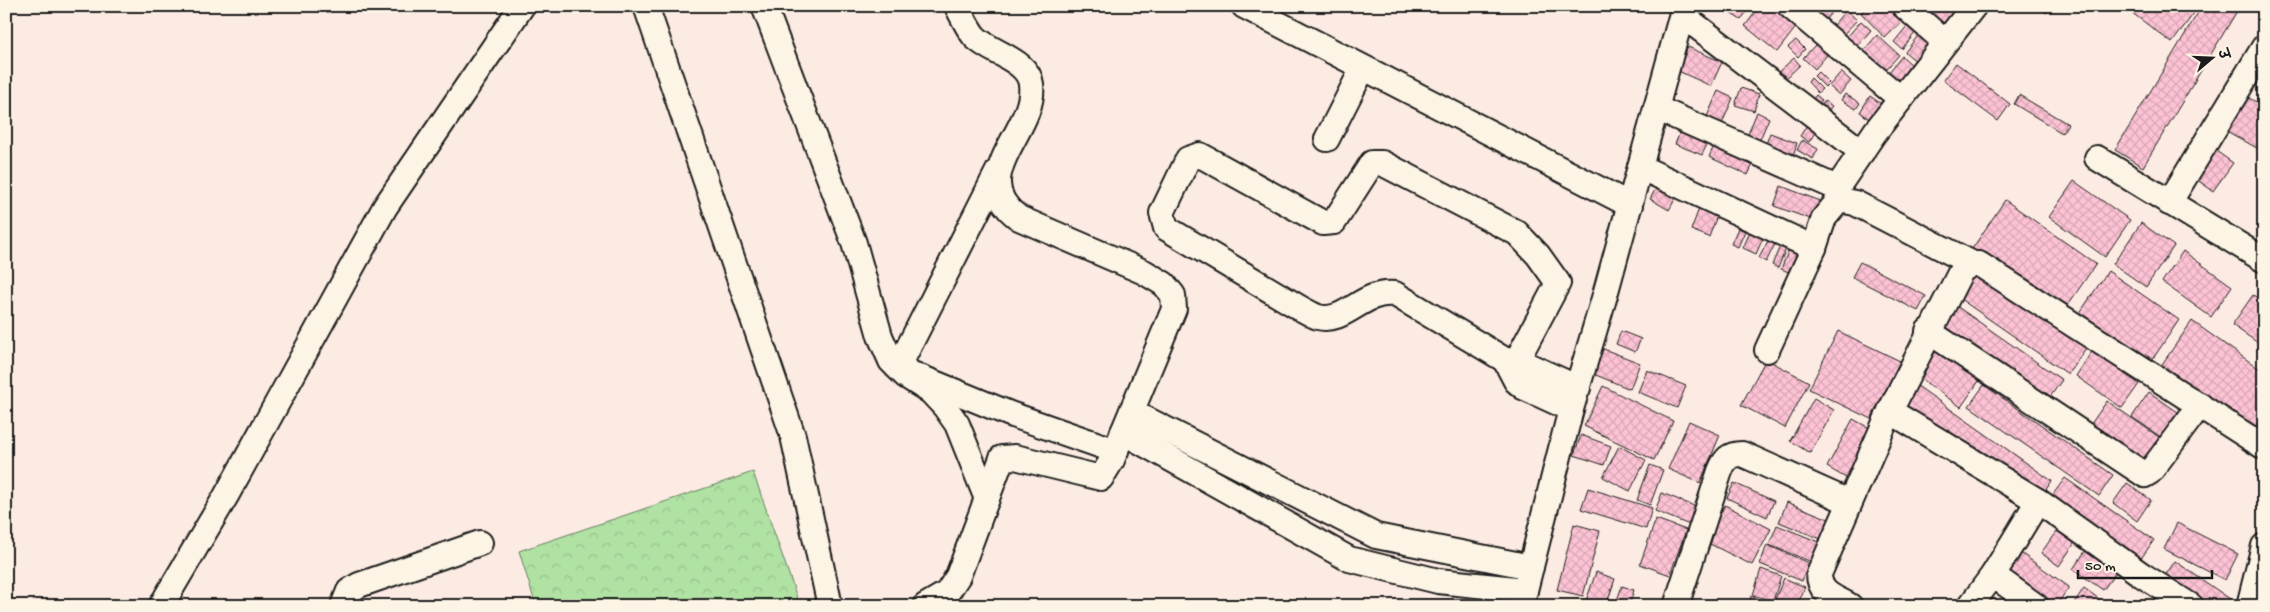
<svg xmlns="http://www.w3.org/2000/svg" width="2270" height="612" viewBox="0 0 2270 612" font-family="'Gochi Hand','Playpen Sans Deva',sans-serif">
	<defs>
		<pattern id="park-crowns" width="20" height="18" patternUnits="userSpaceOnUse" patternTransform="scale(1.25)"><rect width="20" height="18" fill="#b0e2a3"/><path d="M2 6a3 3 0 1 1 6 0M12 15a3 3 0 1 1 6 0" fill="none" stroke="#97c18c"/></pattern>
		<pattern id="building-cross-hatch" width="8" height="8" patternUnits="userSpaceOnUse" patternTransform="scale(1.25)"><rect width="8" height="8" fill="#fdc3d5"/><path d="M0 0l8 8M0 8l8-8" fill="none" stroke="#d8a7b6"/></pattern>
	</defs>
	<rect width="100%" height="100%" fill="#fcebe2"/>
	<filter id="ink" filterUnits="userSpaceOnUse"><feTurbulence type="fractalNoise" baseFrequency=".02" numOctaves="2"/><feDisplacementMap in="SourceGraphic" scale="10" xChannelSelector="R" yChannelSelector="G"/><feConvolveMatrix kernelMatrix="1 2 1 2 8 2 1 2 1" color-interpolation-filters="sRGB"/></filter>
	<g filter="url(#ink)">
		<!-- park -->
		<path fill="url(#park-crowns)" stroke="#667f60" d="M753,472L800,606H536L519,551Z"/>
		<!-- building -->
		<g fill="url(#building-cross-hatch)" stroke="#1c1c1c">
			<path d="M1719,6H1750L1741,20Z"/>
			<path d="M1760,6H1788L1803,18L1777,52L1745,26Z"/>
			<path d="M1799,6H1837L1820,26Z"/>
			<path d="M1868,6H1899L1908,16L1885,38L1861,13Z"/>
			<path d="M1936,6L1960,8L1942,30L1927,17Z"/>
			<path d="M2039,6H2054L2046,13Z"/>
			<path d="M2123,6H2186L2194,13L2172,43Z"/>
			<path d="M2202,6H2240L2143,167L2115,150Z"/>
			<path d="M1846,10L1857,20L1839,39L1829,30Z"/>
			<path d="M1912,20L1920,27L1902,49L1894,42Z"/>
			<path d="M1861,21L1871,30L1853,52L1842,43Z"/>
			<path d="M1921,32L1934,43L1918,63L1905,52Z"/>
			<path d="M1877,35L1899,55L1880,76L1859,56Z"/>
			<path d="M1796,40L1805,49L1798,57L1788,47Z"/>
			<path d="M1816,44L1827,55L1815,69L1803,58Z"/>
			<path d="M1688,47L1722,62L1711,86L1678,71Z"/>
			<path d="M1902,56L1913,66L1896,86L1885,77Z"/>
			<path d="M1794,58L1800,65L1783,81L1776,74Z"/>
			<path d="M1956,63L2010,104L1998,121L1943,80Z"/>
			<path d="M1818,72L1829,83L1825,87L1814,76Z"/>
			<path d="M1841,72L1851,81L1839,95L1829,86Z"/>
			<path d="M1811,78L1822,89L1818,93L1808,82Z"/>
			<path d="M1741,88L1759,94L1754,111L1735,105Z"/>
			<path d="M1718,91L1733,98L1721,126L1706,119Z"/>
			<path d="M1845,94L1860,103L1856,109L1841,100Z"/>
			<path d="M2241,94L2264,106V152L2223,129Z"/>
			<path d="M1816,95L1822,100L1815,109L1809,104Z"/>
			<path d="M2019,95L2068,124L2062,133L2014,104Z"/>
			<path d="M1870,96L1884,106L1873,122L1860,112Z"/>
			<path d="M1825,101L1832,106L1824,116L1817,111Z"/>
			<path d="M1757,112L1769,118L1756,149L1744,144Z"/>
			<path d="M1809,122L1818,128L1809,142L1800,136Z"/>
			<path d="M1684,123L1711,135L1702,155L1675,144Z"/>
			<path d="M1770,133L1797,143L1791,162L1763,152Z"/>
			<path d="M1718,137L1757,155L1748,175L1709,157Z"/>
			<path d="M1802,140L1818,149L1813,159L1797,150Z"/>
			<path d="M2209,146L2233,163L2213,191L2190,175Z"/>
			<path d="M1660,181L1679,192L1669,210L1650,199Z"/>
			<path d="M2074,181L2130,220L2105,257L2049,217Z"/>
			<path d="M1781,186L1823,202L1816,221L1774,206Z"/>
			<path d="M2005,200L2096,264L2063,312L1972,249Z"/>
			<path d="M1700,206L1718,213L1709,237L1691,230Z"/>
			<path d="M2141,223L2174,246L2146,287L2113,264Z"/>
			<path d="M1753,225L1766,231L1756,254L1743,248Z"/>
			<path d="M1738,228L1745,231L1738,247L1731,244Z"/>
			<path d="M1769,239L1776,242L1766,262L1759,258Z"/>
			<path d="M1783,239L1789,241L1778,268L1772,265Z"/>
			<path d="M1791,244L1804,250L1794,274L1781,269Z"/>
			<path d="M2183,251L2232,286L2211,317L2162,282Z"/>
			<path d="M1860,262L1926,296L1918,311L1852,277Z"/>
			<path d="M1973,265L2088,345L2068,374L1953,294Z"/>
			<path d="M2108,271L2179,320L2148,366L2077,317Z"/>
			<path d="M2253,295L2264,302V347L2232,325Z"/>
			<path d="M1952,303L2062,380L2045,404L1935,327Z"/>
			<path d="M2192,321L2264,372V415L2251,434L2158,370Z"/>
			<path d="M1621,331L1641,339L1635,352L1616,344Z"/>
			<path d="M1838,331L1900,361L1871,419L1809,389Z"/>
			<path d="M1601,348L1640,363L1630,389L1591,373Z"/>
			<path d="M1936,351L1979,381L1961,407L1918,377Z"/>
			<path d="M2092,351L2139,384L2122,408L2076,376Z"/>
			<path d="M1766,359L1809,382L1785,428L1741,405Z"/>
			<path d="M1647,370L1686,386L1677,408L1638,392Z"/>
			<path d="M1916,385L2052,481L2039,499L1902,406Z"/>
			<path d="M1984,385L2113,475L2099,496L1969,406Z"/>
			<path d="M1603,386L1673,421L1654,460L1584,426Z"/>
			<path d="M2149,392L2185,417L2168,442L2132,417Z"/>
			<path d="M1814,398L1834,410L1810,453L1790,441Z"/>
			<path d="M2107,401L2162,439L2141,469L2086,431Z"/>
			<path d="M1853,419L1873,430L1846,478L1827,467Z"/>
			<path d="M1689,421L1720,435L1700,483L1668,469Z"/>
			<path d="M1581,435L1611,446L1604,465L1574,455Z"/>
			<path d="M1619,446L1646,460L1630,491L1603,477Z"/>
			<path d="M1650,465L1663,470L1650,505L1637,500Z"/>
			<path d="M2065,478L2154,540L2135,567L2046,504Z"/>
			<path d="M1734,483L1774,501L1767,517L1727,498Z"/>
			<path d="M2127,483L2151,500L2137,521L2113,503Z"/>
			<path d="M1588,488L1652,508L1646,529L1581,509Z"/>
			<path d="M1662,493L1699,508L1692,526L1655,511Z"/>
			<path d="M1787,502L1829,519L1821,539L1779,522Z"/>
			<path d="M1725,505L1771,529L1752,565L1706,542Z"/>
			<path d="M1656,519L1686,530L1670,575L1640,564Z"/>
			<path d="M2177,523L2238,554L2225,580L2164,549Z"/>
			<path d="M1574,524L1600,531L1583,596L1557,590Z"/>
			<path d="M1777,525L1819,542L1812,562L1769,545Z"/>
			<path d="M2058,529L2076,541L2059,566L2041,553Z"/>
			<path d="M1767,545L1809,563L1802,581L1760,564Z"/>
			<path d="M2088,547L2119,568L2103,590L2073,569Z"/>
			<path d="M2015,549L2069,587L2056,606H2039L1996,576Z"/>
			<path d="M2175,561L2230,599L2226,606H2197L2161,582Z"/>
			<path d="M1761,569L1781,576L1773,601L1753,595Z"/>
			<path d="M1596,572L1615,579L1606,606L1586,601Z"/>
			<path d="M1784,578L1805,587L1797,606H1790L1775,599Z"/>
			<path d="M1622,586L1634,590L1629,606H1615Z"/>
			<path d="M2084,588L2109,606H2072Z"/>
			<path d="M1751,596L1777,606H1748Z"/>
			<path d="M1993,599L2002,606H1988Z"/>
			<path d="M1689,600L1714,606H1688Z"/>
		</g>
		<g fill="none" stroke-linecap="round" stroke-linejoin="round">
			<!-- minor casing -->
			<g stroke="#1c1c1c" stroke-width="28">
				<g id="minor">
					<path d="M646,6L793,436L830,606"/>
					<path d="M764,6L854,243L880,336L891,361L906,376L931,392L945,407L957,424L987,499"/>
					<path d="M957,6C962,16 967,27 974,36C989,53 1028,59 1031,84C1037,131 963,177 1019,218L1144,272L1164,284L1173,295L1174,309L1123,432"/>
					<path d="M1244,6L1630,205"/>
					<path d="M1790,6L1901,99"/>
					<path d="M1904,6L1945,42"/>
					<path d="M1682,15L1862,152"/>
					<path d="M1656,108L1837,188L1875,132L1974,6"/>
					<path d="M1327,139L1363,68"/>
					<path d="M2097,158L2264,260"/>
					<path d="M1640,167L1814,248"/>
					<path d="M998,171L898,368L1010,414L1116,451"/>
					<path d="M2169,203L2264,47"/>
					<path d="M1928,331L2145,475L2150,472L2200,405"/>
					<path d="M1767,350L1814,248L1824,218L1839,200L1855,203L1973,264"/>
					<path d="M1505,360L1516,381L1523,387L1571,409"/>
					<path d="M1516,362L1558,283L1538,255L1517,233L1382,163H1372L1334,222L1323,223L1200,155L1188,159L1162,213L1166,228L1300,308C1306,311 1312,315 1318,317C1346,324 1362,290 1395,294L1505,360L1523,363L1578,388"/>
					<path d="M1890,411L1961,271L1971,264H1979L2264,447"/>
					<path d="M1132,412L1376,536L1531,567"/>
					<path d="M1993,575L2036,606"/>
					<path d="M161,606L226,496L385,207L522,6"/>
					<path d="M343,606L349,591L359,585L480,543"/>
					<path d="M925,606L947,593L958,576L1002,458L1015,457L1101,478L1112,460L1123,432L1349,559L1438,581L1525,590"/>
					<path d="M1521,606L1571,409L1605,295L1684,6"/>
					<path d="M1676,606L1720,471C1725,459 1729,454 1742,454L1849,502"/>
					<path d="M1850,606C1835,597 1819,594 1819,574L1890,411L2038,501L2142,575L2191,606"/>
					<path d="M1970,606L1993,575L2038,501"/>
					<path d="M2249,606L2264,546"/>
				</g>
			</g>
			<!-- minor -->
			<use href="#minor" stroke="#fcf5e5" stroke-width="24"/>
		</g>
	</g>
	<!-- margin -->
	<rect width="2270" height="612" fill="none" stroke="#fcf5e5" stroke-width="25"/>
	<rect x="12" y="12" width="2245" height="587" fill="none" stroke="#1c1c1c" stroke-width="2" filter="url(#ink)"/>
	<!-- north arrow -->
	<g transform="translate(2212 58) rotate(71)" stroke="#fcf5e5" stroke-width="4" paint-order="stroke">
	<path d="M0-4L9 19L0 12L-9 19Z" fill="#1c1c1c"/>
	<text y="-8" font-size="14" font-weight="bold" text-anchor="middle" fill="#1c1c1c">उ</text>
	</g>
	<!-- scale -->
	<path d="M2078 570v8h134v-8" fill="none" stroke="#1c1c1c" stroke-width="2.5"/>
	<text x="2085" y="570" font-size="15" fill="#1c1c1c" stroke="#fcf5e5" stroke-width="4" paint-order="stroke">50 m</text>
</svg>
